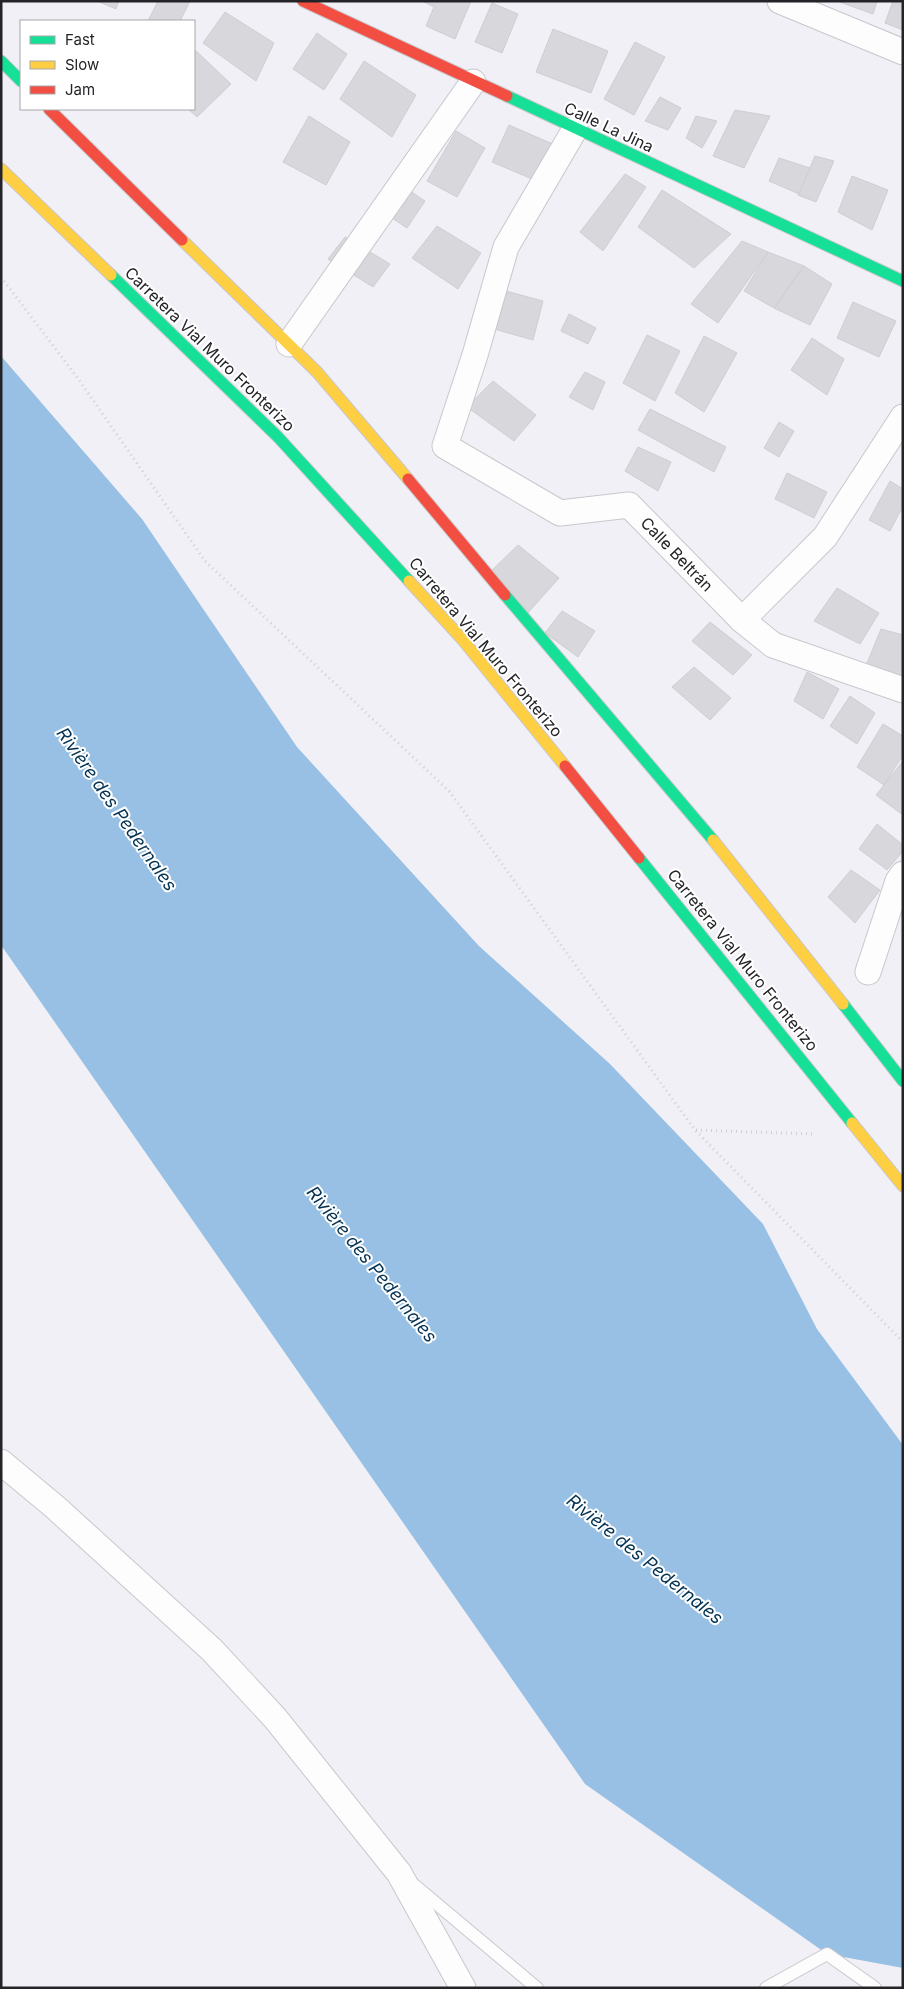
<svg xmlns="http://www.w3.org/2000/svg" width="904" height="1989" viewBox="0 0 904 1989" font-family="Inter,sans-serif">
	<rect width="100%" height="100%" fill="#f1f0f6"/>
	<!-- water -->
	<path fill="#98c0e4" d="M1,356L142,519L297,747L479,946L610,1064L763,1224L817,1329L903,1445V1968L827,1954L585,1784L1,945Z"/>
	<!-- building -->
	<g fill="#d8d8dc" stroke="#ceced2">
		<path d="M97,1H119L116,9Z"/>
		<path d="M158,1H190L180,21H148Z"/>
		<path d="M422,1H471L455,39L426,26L434,7Z"/>
		<path d="M837,1H877L873,14Z"/>
		<path d="M893,1H903V30L885,23Z"/>
		<path d="M492,3L518,14L502,53L475,42Z"/>
		<path d="M225,12L274,43L256,81L203,43Z"/>
		<path d="M553,29L608,51L591,93L536,72Z"/>
		<path d="M317,33L347,54L324,90L293,69Z"/>
		<path d="M635,42L665,57L634,115L604,99Z"/>
		<path d="M194,49L231,84L197,117L188,109H194Z"/>
		<path d="M364,61L416,95L392,137L340,99Z"/>
		<path d="M660,97L681,108L668,130L645,121Z"/>
		<path d="M735,110L770,116L744,168L713,156Z"/>
		<path d="M309,116L350,142L326,185L283,162Z"/>
		<path d="M696,116L717,121L702,148L686,138Z"/>
		<path d="M509,125L555,145L539,182L492,162Z"/>
		<path d="M456,131L485,148L457,197L427,181Z"/>
		<path d="M815,156L834,161L816,202L798,195Z"/>
		<path d="M779,158L810,168L799,194L769,181Z"/>
		<path d="M625,174L646,187L603,251L580,232Z"/>
		<path d="M852,176L888,190L872,230L838,212Z"/>
		<path d="M401,185L425,201L407,228L383,212Z"/>
		<path d="M662,190L731,234L694,268L638,227Z"/>
		<path d="M437,226L481,253L458,289L412,258Z"/>
		<path d="M345,237L390,264L373,287L328,259Z"/>
		<path d="M742,241L768,252L718,323L691,304Z"/>
		<path d="M768,252L804,266L774,308L744,291Z"/>
		<path d="M804,266L832,284L810,325L774,308Z"/>
		<path d="M502,290L543,301L533,340L494,329Z"/>
		<path d="M853,302L896,321L879,357L837,338Z"/>
		<path d="M569,314L596,328L588,344L561,331Z"/>
		<path d="M647,335L680,351L655,401L623,383Z"/>
		<path d="M704,336L737,353L704,412L675,393Z"/>
		<path d="M812,338L844,359L827,395L791,370Z"/>
		<path d="M585,372L605,382L593,410L569,397Z"/>
		<path d="M493,381L536,415L514,441L467,407Z"/>
		<path d="M650,409L726,447L714,472L638,430Z"/>
		<path d="M779,422L794,431L779,457L764,448Z"/>
		<path d="M638,447L671,462L658,491L625,471Z"/>
		<path d="M787,473L827,492L814,518L775,499Z"/>
		<path d="M890,481L903,489V506L890,531L869,520Z"/>
		<path d="M518,545L559,578L526,615L485,577Z"/>
		<path d="M837,588L879,613L860,644L814,621Z"/>
		<path d="M562,611L595,631L578,657L545,633Z"/>
		<path d="M710,622L752,655L733,675L692,641Z"/>
		<path d="M881,629L903,635V681L865,668Z"/>
		<path d="M694,667L731,698L710,720L672,687Z"/>
		<path d="M807,672L839,689L823,719L794,701Z"/>
		<path d="M850,696L875,713L857,744L830,726Z"/>
		<path d="M883,724L903,736V755L884,785L857,767Z"/>
		<path d="M903,761V815L876,795Z"/>
		<path d="M877,824L903,845V851L887,870L859,849Z"/>
		<path d="M851,870L880,890L855,923L828,897Z"/>
	</g>
	<g fill="none" stroke-linecap="round" stroke-linejoin="round">
		<!-- lane casing -->
		<g stroke="#c8c7cc" stroke-width="14">
			<g id="lane">
				<path d="M413,1884L537,1988"/>
				<path d="M766,1988L827,1954L875,1988"/>
			</g>
		</g>
		<!-- street casing -->
		<g stroke="#c8c7cc" stroke-width="27">
			<g id="street">
				<path d="M780,1L903,52"/>
				<path d="M575,129L506,247L475,355L445,446L560,513L629,505L742,620L773,645L903,690"/>
				<path d="M289,344L473,82"/>
				<path d="M742,620L825,537L903,417"/>
				<path d="M868,972L898,881L903,874"/>
				<path d="M1,1462L55,1507L212,1650L275,1718L399,1873L463,1988"/>
			</g>
		</g>
		<!-- fast casing -->
		<g stroke="#c8c7cc" stroke-width="13">
			<g id="fast">
				<path d="M1,61L21,81"/>
				<path d="M507,96L903,281"/>
				<path d="M111,275L278,437L409,581"/>
				<path d="M505,595L713,840"/>
				<path d="M639,858L852,1123"/>
				<path d="M843,1004L903,1081"/>
			</g>
		</g>
		<!-- slow casing -->
		<g stroke="#c8c7cc" stroke-width="13">
			<g id="slow">
				<path d="M1,169L111,275"/>
				<path d="M182,240L317,372L408,479"/>
				<path d="M409,581L462,639L565,766"/>
				<path d="M713,840L843,1004"/>
				<path d="M852,1123L903,1186"/>
			</g>
		</g>
		<!-- jam casing -->
		<g stroke="#c8c7cc" stroke-width="13">
			<g id="jam">
				<path d="M303,1L507,96"/>
				<path d="M49,109L182,240"/>
				<path d="M408,479L505,595"/>
				<path d="M565,766L639,858"/>
			</g>
		</g>
		<!-- path -->
		<g stroke="#cfcfd0" stroke-width="3" stroke-dasharray="1 4" stroke-linecap="butt">
			<path d="M1,277L79,380L205,561L449,791L695,1130L903,1342"/>
			<path d="M696,1130L813,1134"/>
		</g>
		<!-- lane -->
		<use href="#lane" stroke="#fdfdfe" stroke-width="12"/>
		<!-- street -->
		<use href="#street" stroke="#fdfdfe" stroke-width="25"/>
		<!-- fast -->
		<use href="#fast" stroke="#16e098" stroke-width="11"/>
		<!-- slow -->
		<use href="#slow" stroke="#ffcf43" stroke-width="11"/>
		<!-- jam -->
		<use href="#jam" stroke="#f24e42" stroke-width="11"/>
	</g>
	<g text-anchor="middle" dominant-baseline="central" stroke-width="4" stroke-linejoin="round" paint-order="stroke">
		<!-- street labels -->
		<g font-size="16" fill="#242428" stroke="#fff">
			<text transform="translate(609 127) rotate(25)">Calle La Jina</text>
			<text transform="translate(210 349) rotate(44)">Carretera Vial Muro Fronterizo</text>
			<text transform="translate(677 554) rotate(46)">Calle Beltrán</text>
			<text transform="translate(486 647) rotate(50)">Carretera Vial Muro Fronterizo</text>
			<text transform="translate(743 960) rotate(51)">Carretera Vial Muro Fronterizo</text>
		</g>
		<!-- water labels -->
		<g font-size="18" font-style="italic" fill="#053353" stroke="#fff">
			<text transform="translate(117 809) rotate(55)">Rivière des Pedernales</text>
			<text transform="translate(372 1264) rotate(51)">Rivière des Pedernales</text>
			<text transform="translate(645 1559) rotate(39)">Rivière des Pedernales</text>
		</g>
	</g>
	<!-- border -->
	<rect width="904" height="1989" fill="none" stroke="#242428" stroke-width="5"/>
	<!-- legend -->
	<rect x="20" y="20" width="175" height="90" fill="#ffffff" stroke="#a7a7a9"/>
	<rect x="30" y="36" width="25" height="8" fill="#16e098" stroke="#a7a7a9"/>
	<text x="65" y="45" font-size="15" fill="#242428">Fast</text>
	<rect x="30" y="61" width="25" height="8" fill="#ffcf43" stroke="#a7a7a9"/>
	<text x="65" y="70" font-size="15" fill="#242428">Slow</text>
	<rect x="30" y="86" width="25" height="8" fill="#f24e42" stroke="#a7a7a9"/>
	<text x="65" y="95" font-size="15" fill="#242428">Jam</text>
</svg>
